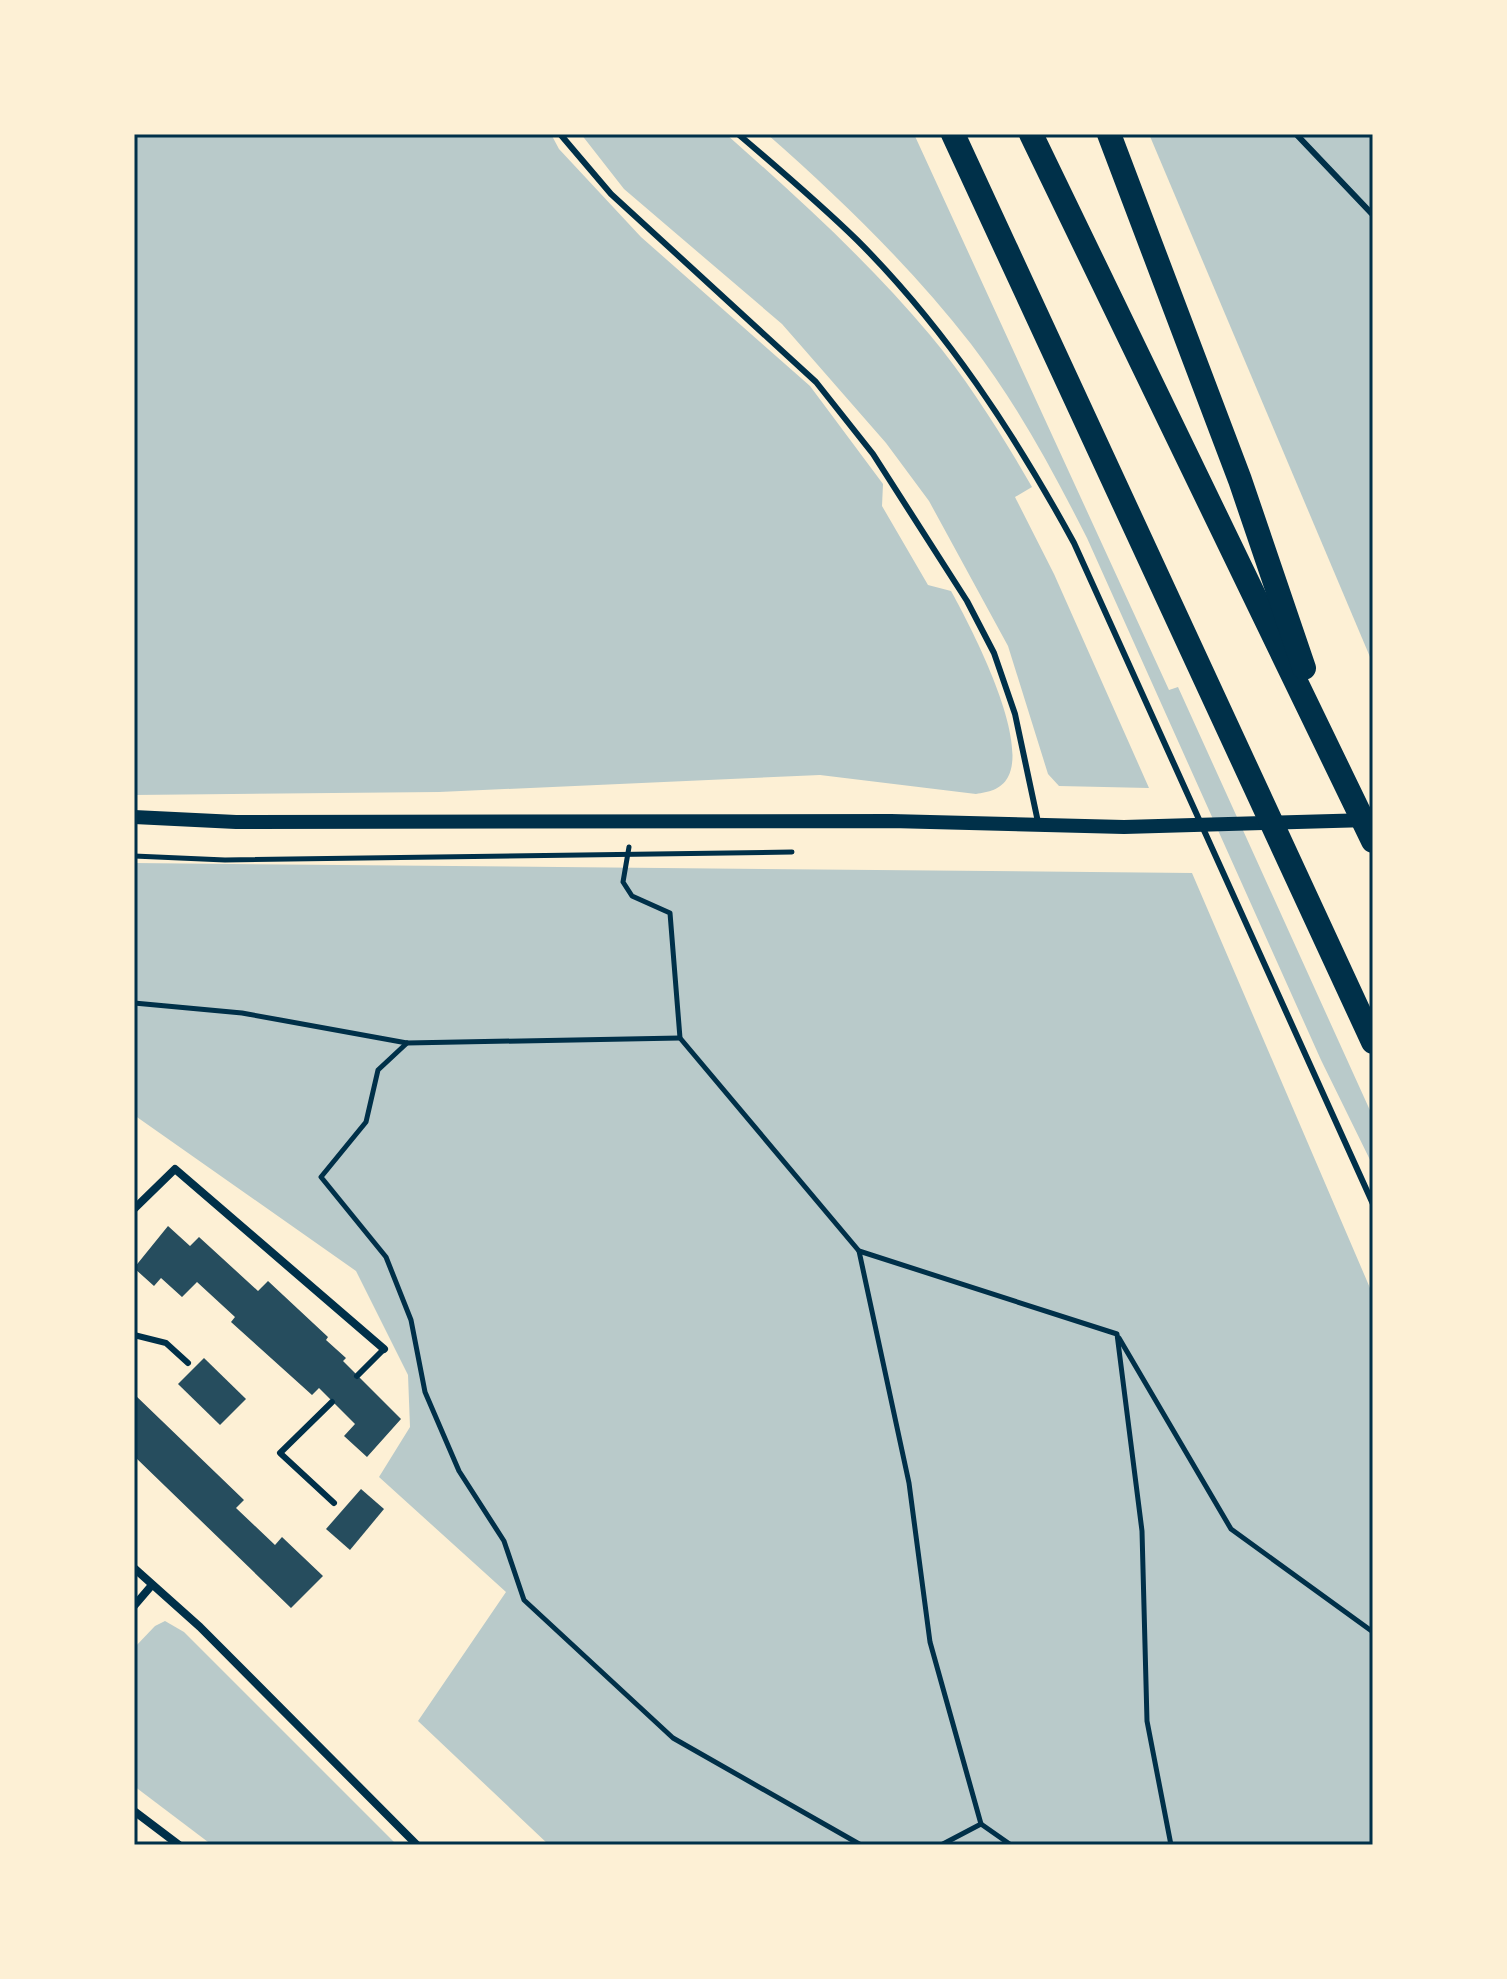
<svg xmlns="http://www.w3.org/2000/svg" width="1507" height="1979" viewBox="0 0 1507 1979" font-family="Karla,sans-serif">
	<rect width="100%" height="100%" fill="#fdf0d5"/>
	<!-- green -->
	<g fill="#b9caca">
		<path d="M134,134H551L559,149L641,237L810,386L883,484L882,506L928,585L951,591C971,627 1029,738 1008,777C1001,790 988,792 976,794L820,775L439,792L134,795Z"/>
		<path d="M581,134H726C797,197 869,262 930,335C969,382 1002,435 1032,487L1015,497L1054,574L1149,788L1059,786L1048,774L1008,646L929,501L886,443L782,324L624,189Z"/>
		<path d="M767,134H914L1169,690L1178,687L1373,1117V1166L1321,1060L1087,538C1053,471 1017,404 971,344C911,267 840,198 767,134Z"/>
		<path d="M1149,134H1373V664Z"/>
		<path d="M134,863L1192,873L1373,1295V1845H549L418,1721L506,1592L379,1477L410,1427L408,1375L356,1271L134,1115Z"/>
		<path d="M165,1621L184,1632L397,1845H212L134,1786V1648L155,1626Z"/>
	</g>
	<!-- building -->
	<g fill="#264d5e">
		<path d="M168,1226L190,1246L199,1237L258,1291L268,1281L328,1337L326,1340L346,1358L343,1361L401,1419L367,1457L344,1436L355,1424L319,1388L312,1395L231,1322L235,1317L197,1282L182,1297L161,1278L154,1286L134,1268Z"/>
		<path d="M204,1358L246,1399L220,1425L178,1384Z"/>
		<path d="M134,1394L244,1500L236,1508L275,1545L282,1537L323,1576L291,1608L134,1456Z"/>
		<path d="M361,1489L384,1509L350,1550L326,1529Z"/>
	</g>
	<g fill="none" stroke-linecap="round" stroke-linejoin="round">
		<!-- path -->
		<g stroke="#003049" stroke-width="5">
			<path d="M629,847L623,882L632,896L670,913L680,1038L859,1251L1117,1334L1142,1531L1147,1721L1171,1845"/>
			<path d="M134,856L225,860L792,852"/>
			<path d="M134,1003L242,1013L407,1043L680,1038"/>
			<path d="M407,1043L378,1070L366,1122L321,1177L386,1257L411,1320L425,1392L459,1471L504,1541L524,1600L673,1738L861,1845"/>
			<path d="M859,1251L909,1483L930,1642L981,1824"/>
			<path d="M1119,1338L1231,1529L1373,1632"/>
			<path d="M941,1845L981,1824L1011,1845"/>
		</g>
		<!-- service -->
		<g stroke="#003049" stroke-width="6">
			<path d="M560,134L611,194L816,382L873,454L967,601L994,653L1015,714L1038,822"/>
			<path d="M738,134C778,168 819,203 857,240C946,329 1014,433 1074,543L1373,1204"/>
			<path d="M1296,134L1373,215"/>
			<path d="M134,1335L166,1343L188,1363"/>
			<path d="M357,1376L384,1349"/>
			<path d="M332,1402L280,1453L334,1503"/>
		</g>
		<!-- minor -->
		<g stroke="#003049" stroke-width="8">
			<path d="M134,1209L175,1169L384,1349"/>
			<path d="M134,1568L200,1627L417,1845"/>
			<path d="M134,1606L152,1585"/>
			<path d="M134,1811L179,1845"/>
		</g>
		<!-- tertiary -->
		<path stroke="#003049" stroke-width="14" d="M134,817L236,822L891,821L1124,827L1369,820"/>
		<!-- motorway -->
		<g stroke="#003049" stroke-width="24">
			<path d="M953,134L1373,1042"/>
			<path d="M1031,134L1373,841"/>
			<path d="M1109,134L1240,480L1304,668"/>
		</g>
	</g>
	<!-- border -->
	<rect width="1507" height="1979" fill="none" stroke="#fdf0d5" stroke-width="272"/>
	<rect x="136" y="136" width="1235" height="1707" fill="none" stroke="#003049" stroke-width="3"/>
</svg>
